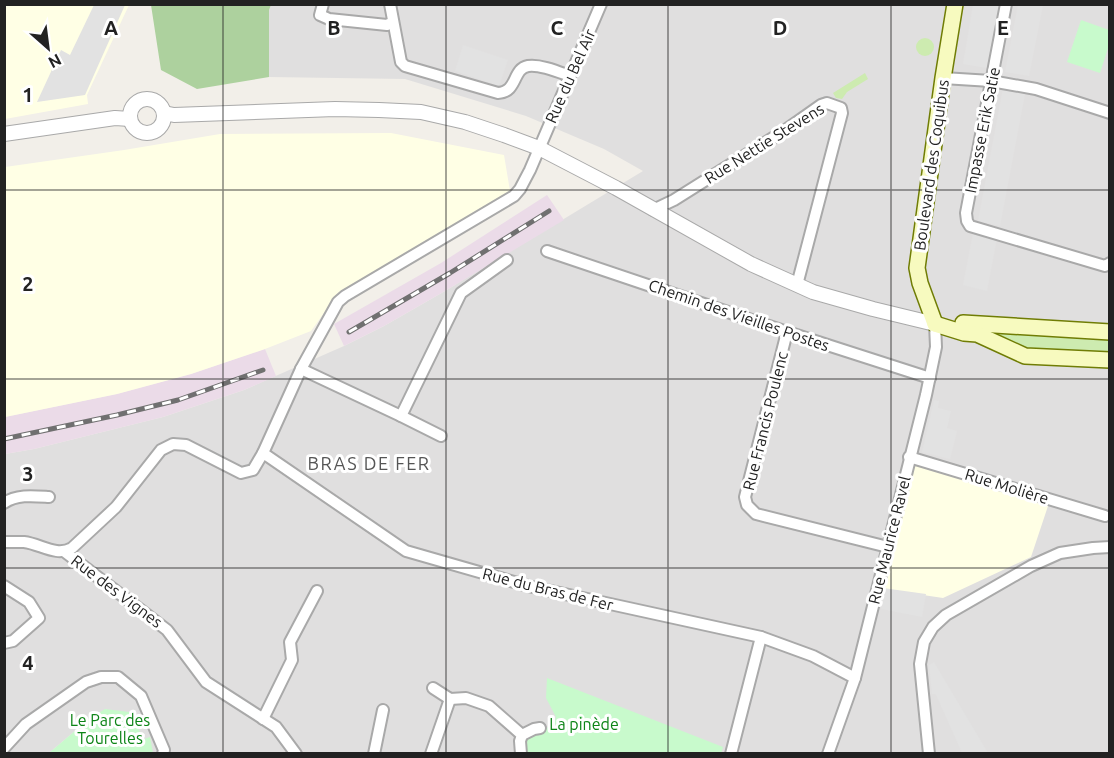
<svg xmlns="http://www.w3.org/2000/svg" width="1114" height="758" viewBox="0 0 1114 758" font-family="Ubuntu,sans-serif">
	<rect width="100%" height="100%" fill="#f2efe9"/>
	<!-- residential -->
	<path fill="#e0dfdf" d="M271,5H1109V753H97L144,739L106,709L89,719L49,753L5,754V454L34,449L163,417L244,390L344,346L384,326L445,291L643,171L604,149L526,116L405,79L269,77V10Z"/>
	<!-- industrial -->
	<g fill="#ebdbe8">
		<path d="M547,195L564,220L445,291L384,326L344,346L334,324L441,263Z"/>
		<path d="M265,349L276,376L244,390L163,417L34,449L5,454V417L117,394L191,374Z"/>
	</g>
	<!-- education -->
	<g fill="#ffffe5">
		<path d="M5,5H129L87,95L88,104L5,119Z"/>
		<path d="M391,133L504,155L510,191L339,292L311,331L265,349L191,374L117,394L5,417V167L124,150L220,134Z"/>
		<path d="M915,463L1048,506L1031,557L943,598L883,589Z"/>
	</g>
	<!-- grass -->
	<g fill="#cdebb0">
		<circle cx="925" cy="47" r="9"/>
		<path d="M865,73L868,79L847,92L842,99L836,98L833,93Z"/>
		<path d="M968,326L1109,338V355L1021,349Z"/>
	</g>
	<!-- forest -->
	<path fill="#add19e" d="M151,5H271L269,10V77L197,89L161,70Z"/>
	<!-- park -->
	<g fill="#c8facc">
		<path d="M1081,20L1109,30V45L1100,73L1067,62Z"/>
		<path d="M547,678L723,747L721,754H525L523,740L540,728L553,727L556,717L546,698Z"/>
		<path d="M105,709L129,712L144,739L150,737L153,753H49L89,719Z"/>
	</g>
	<!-- parking -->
	<g fill="#e2e2e2">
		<path d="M94,5H125L85,95L37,102L61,50L70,55Z"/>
		<path d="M973,5H999L987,68L963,64Z"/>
		<path d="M1018,5H1043L1029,76L1005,72Z"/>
		<path d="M463,45L508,60L499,86L455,71Z"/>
		<path d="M1003,88L1025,94L1000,226L978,221Z"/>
		<path d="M973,233L997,238L987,291L963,285Z"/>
		<path d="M934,400L939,401L938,408L951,411L947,428L957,431L950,459L922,452Z"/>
		<path d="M883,588L926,594L922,617L881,609Z"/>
		<path d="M934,662L988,753H962L937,697L935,694H932L929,665Z"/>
	</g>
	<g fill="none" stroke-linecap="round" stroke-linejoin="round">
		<!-- minor casing -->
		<g stroke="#a9a9a9" stroke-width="14">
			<g id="minor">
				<path d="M323,4L320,15L329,19L387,25L393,22"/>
				<path d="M390,4L401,62L405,66L498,93C518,92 512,69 528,66C540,64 559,72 570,76"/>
				<path d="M1006,4C993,74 979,143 966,213L967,221L970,226L1105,266L1110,263"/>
				<path d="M943,78L991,81L1036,89L1110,113"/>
				<path d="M653,210L674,200L787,129L821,105L827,103L841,108L842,113L797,285"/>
				<path d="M547,251L787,332L930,378"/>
				<path d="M787,332L745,497L747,505L756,514L888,547"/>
				<path d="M301,369L401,416L461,293L507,260"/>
				<path d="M401,416L441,436"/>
				<path d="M263,453L406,551L528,586L761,637L813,656L855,678"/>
				<path d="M909,457L1105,516"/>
				<path d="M4,503C17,494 34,496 49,497"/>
				<path d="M4,542C11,542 18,542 24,542C41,544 56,557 72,548L116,507L161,450L173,444L186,445L241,473L253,470L263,453L301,369L338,302L345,296L514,196L520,189L530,170L601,4"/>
				<path d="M65,552L167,630L206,682L276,727L296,754"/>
				<path d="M4,586L29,602L39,618L13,641L4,643"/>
				<path d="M433,688L450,699L466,698L489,706L522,735L520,741L521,754"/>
				<path d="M263,719L292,660L290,642L317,591"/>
				<path d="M522,735L534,729L540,728"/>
				<path d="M4,748L26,724L86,682L101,677H118L141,696L164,750L163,754"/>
				<path d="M374,754L383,710"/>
				<path d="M431,754L450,699"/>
				<path d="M731,754L761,637"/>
				<path d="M828,754L855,678L926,395L936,347L935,324"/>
				<path d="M929,754L920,664L924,642L933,627L946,615L1031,566L1060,553L1093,548L1110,547"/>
			</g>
		</g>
		<!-- tertiary casing -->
		<g stroke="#a9a9a9" stroke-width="16">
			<g id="tertiary">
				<circle cx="147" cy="116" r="17"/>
				<path d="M164,113L174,115L335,109L379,110L421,112L465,122L504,135L539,148L616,188L751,264L813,292L873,309L935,324"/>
				<path d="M4,134L115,118L130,119"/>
			</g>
		</g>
		<!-- secondary casing -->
		<g stroke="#707d05" stroke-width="18">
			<g id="secondary">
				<path d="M963,323L1110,332"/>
				<path d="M935,324L920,283L917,268L943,78L955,4"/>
				<path d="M935,324L964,333L977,334L1025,356L1110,360"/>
			</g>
		</g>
		<!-- minor -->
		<use href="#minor" stroke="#fff" stroke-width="10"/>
		<!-- tertiary -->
		<use href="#tertiary" stroke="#fff" stroke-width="14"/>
		<!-- secondary -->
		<use href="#secondary" stroke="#f7fabf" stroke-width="15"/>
		<!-- rail casing -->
		<g stroke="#707070" stroke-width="5">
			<g id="rail">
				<path d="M349,332L450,273L549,211"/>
				<path d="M4,439L117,415L178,400L263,370"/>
			</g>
		</g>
		<!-- rail -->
		<use href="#rail" stroke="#fff" stroke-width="3" stroke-dasharray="9" stroke-linecap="butt"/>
	</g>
	<!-- grid -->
	<path fill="none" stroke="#222" stroke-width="1.5" stroke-opacity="0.55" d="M223,4V754M446,4V754M668,4V754M891,4V754M4,190H1110M4,379H1110M4,568H1110"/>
	<g text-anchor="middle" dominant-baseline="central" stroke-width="6" stroke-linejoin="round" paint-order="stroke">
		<!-- street labels -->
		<g font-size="16" fill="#222" stroke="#fff">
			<text transform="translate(570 76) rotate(-66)">Rue du Bel Air</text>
			<text transform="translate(982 130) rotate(-79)">Impasse Erik Satie</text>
			<text transform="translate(764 143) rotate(-32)">Rue Nettie Stevens</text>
			<text transform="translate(931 165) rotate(-82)">Boulevard des Coquibus</text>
			<text transform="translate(739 315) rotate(19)">Chemin des Vieilles Postes</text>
			<text transform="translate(765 421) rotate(-76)">Rue Francis Poulenc</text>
			<text transform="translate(1007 486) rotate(17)">Rue Molière</text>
			<text transform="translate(889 540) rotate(-76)">Rue Maurice Ravel</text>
			<text transform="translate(548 589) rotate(14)">Rue du Bras de Fer</text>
			<text transform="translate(117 591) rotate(37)">Rue des Vignes</text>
		</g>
		<!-- park labels -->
		<g font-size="16" fill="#0c8416" stroke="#fff">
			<text x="110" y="720">Le Parc des<tspan x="110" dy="18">Tourelles</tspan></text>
			<text x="584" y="724">La pinède</text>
		</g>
		<!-- neighbourhood labels -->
		<g font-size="18" letter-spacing="1.5" fill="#555" stroke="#fff">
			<text x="369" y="463">BRAS DE FER</text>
		</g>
	</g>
	<g font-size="20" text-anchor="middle" font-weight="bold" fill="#222" stroke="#fff" stroke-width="6" stroke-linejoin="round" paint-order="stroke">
		<text x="111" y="35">A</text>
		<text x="334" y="35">B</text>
		<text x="557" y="35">C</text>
		<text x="780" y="35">D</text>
		<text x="1003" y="35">E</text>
		<text x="28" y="102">1</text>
		<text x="28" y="291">2</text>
		<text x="28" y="481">3</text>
		<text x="28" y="670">4</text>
	</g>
	<!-- border -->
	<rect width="1114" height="758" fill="none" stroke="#222222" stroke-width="12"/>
	<!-- north arrow -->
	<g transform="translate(48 48) rotate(152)" stroke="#ffffff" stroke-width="4.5" paint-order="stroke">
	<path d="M0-4.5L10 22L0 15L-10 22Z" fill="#222222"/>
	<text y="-9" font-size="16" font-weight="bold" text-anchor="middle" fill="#222222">N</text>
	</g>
</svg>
